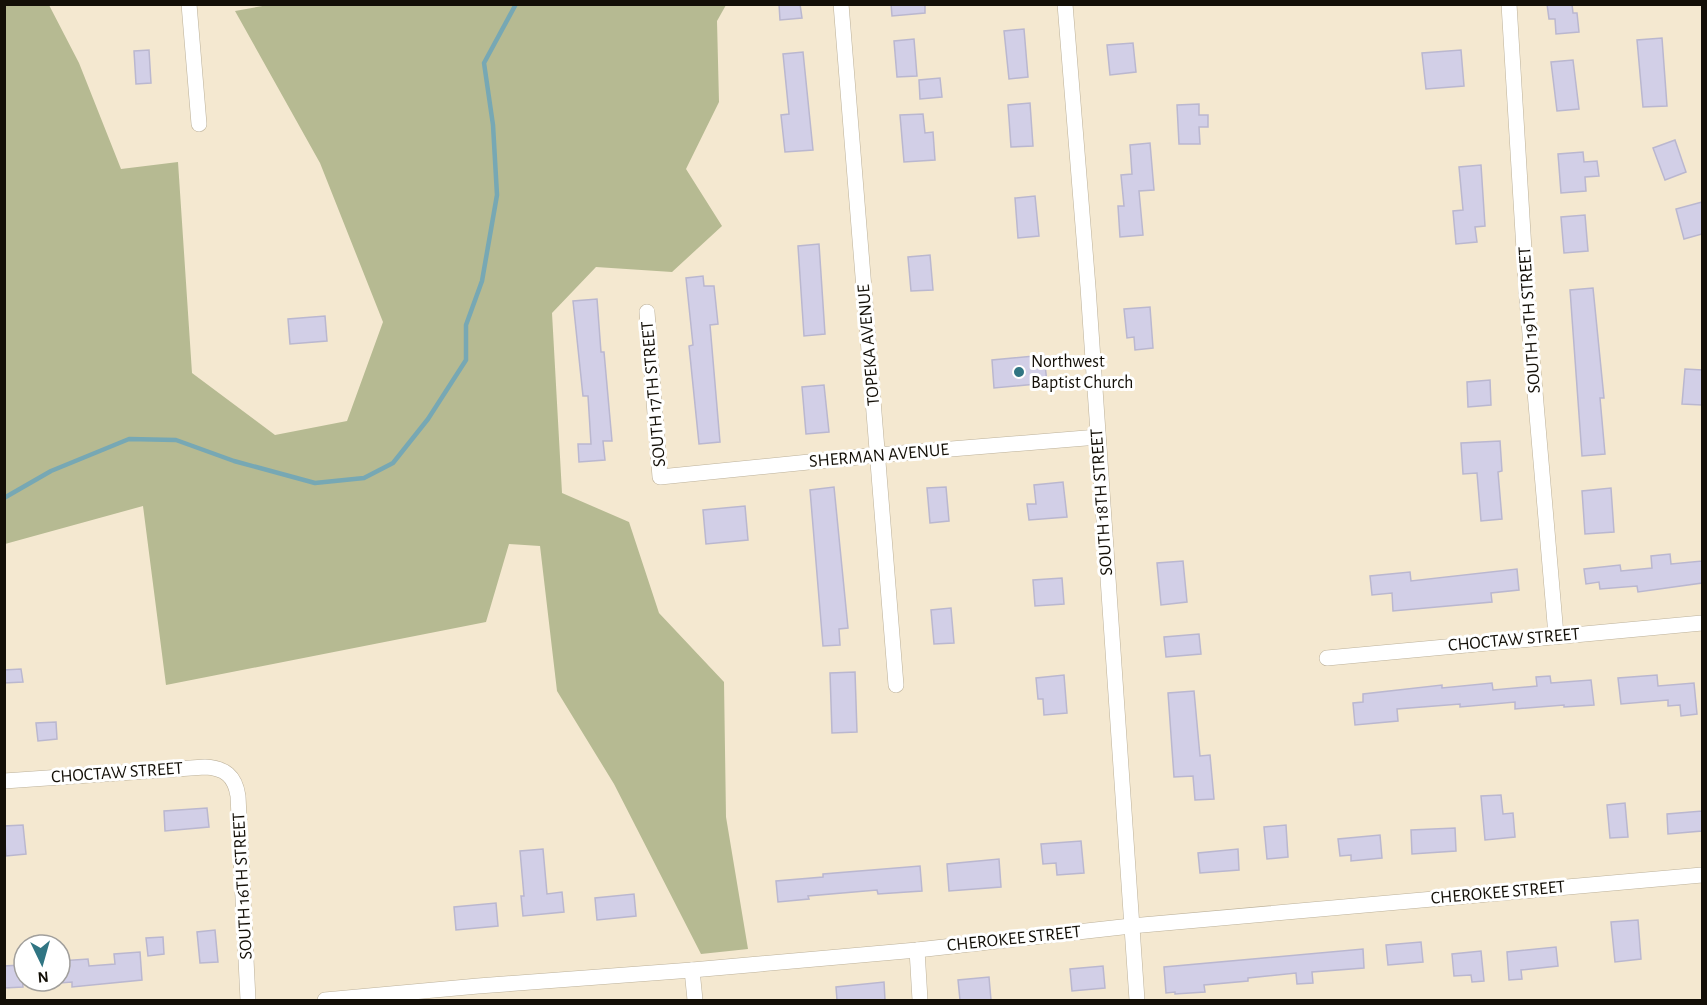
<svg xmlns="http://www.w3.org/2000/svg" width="1707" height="1005" viewBox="0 0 1707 1005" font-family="'Alegreya Sans',sans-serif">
	<rect width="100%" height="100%" fill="#f4e8d0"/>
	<!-- forest -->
	<path fill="#b6ba92" d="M268,5H726L717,21L719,102L686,169L722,226L672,272L596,267L552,313L562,493L629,522L659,613L724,682L726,817L748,949L701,954L614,784L557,691L540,546L509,544L486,622L166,685L143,506L5,544V5H49L79,63L121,169L178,162L192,373L275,435L347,421L383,322L320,163L235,11Z"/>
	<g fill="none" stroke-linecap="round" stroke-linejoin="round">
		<!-- stream -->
		<path stroke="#77a8b4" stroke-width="4.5" d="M4,498L51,471L129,439L176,440L234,461L315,483L364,478L393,463L428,419L466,360V325L482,281L497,195L493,125L484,63L516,4"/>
	</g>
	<!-- building -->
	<g fill="#d2cfe7" stroke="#bab7cf" stroke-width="1.5">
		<path d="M779,4H800L802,18L780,20Z"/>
		<path d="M891,4H925V13L892,16Z"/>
		<path d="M1547,4H1572L1573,13H1577L1579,32L1556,34L1555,19H1549Z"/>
		<path d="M1024,29L1028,77L1009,79L1004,31Z"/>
		<path d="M1662,38L1667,106L1643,107L1637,40Z"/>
		<path d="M914,39L917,76L897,77L894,41Z"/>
		<path d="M1133,43L1136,72L1110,75L1107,45Z"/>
		<path d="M149,50L151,83L136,84L134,51Z"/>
		<path d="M1461,50L1464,86L1426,89L1422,53Z"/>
		<path d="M803,52L813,150L785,152L781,115L789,114L783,54Z"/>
		<path d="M1573,60L1579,109L1557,111L1551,62Z"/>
		<path d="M940,78L942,97L920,99L919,80Z"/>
		<path d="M1030,103L1033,146L1011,147L1008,105Z"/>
		<path d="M1199,104V115H1208V127H1199L1200,144H1179L1177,105Z"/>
		<path d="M923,114L925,133L933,132L935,160L904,162L900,115Z"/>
		<path d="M1675,140L1686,172L1665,180L1653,148Z"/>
		<path d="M1150,143L1154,190L1139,191L1143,235L1120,237L1118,206H1124L1121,175L1132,174L1130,145Z"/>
		<path d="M1583,152L1584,162L1597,161L1599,176L1585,177L1586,191L1561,193L1558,154Z"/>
		<path d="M1481,165L1485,226L1475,227L1477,242L1456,244L1453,211L1463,210L1459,167Z"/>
		<path d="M1035,196L1039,236L1018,238L1015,198Z"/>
		<path d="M1702,202V234L1684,239L1676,209Z"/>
		<path d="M1585,215L1588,251L1564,253L1561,217Z"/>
		<path d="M819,244L825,334L804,336L798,246Z"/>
		<path d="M930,255L933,290L911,291L908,257Z"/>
		<path d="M703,276L704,286H714L718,324L710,325L720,442L699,444L689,346L693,345L686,278Z"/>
		<path d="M1593,288L1604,398H1600L1605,454L1582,456L1570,290Z"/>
		<path d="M597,299L601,352H604L612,441H603L605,460L579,462L578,444H591L588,396H583L573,301Z"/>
		<path d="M1150,307L1153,348L1135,350L1134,337L1127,338L1124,309Z"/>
		<path d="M325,316L327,341L290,344L288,319Z"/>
		<path d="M1044,355L1047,383L994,388L992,360Z"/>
		<path d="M1685,369L1702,370V405L1682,404Z"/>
		<path d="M1490,380L1491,405L1468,407L1467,382Z"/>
		<path d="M824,385L829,432L806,434L802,387Z"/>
		<path d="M1500,441L1502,471L1498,472L1502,519L1481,521L1477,473L1463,474L1461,443Z"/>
		<path d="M1063,482L1067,517L1029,520L1027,504H1036L1034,485Z"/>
		<path d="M834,487L848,628L839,629L840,645L823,646L810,490Z"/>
		<path d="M946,487L949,521L930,523L927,488Z"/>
		<path d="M1611,488L1614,532L1585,534L1582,491Z"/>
		<path d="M745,506L748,540L706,544L703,510Z"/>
		<path d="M1670,554L1671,564L1702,561V583L1638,592L1637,586L1600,589L1599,582L1586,584L1584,569L1620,565L1621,571L1652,568L1651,556Z"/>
		<path d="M1183,561L1187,602L1161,605L1157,563Z"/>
		<path d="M1517,569L1519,590L1491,593L1492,602L1393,611L1392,593L1372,595L1370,576L1410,572L1411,581Z"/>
		<path d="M1062,578L1064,604L1035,606L1033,580Z"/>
		<path d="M951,608L954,643L934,644L931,610Z"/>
		<path d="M1199,634L1201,654L1166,657L1164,637Z"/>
		<path d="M21,669L23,682L4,683V670Z"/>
		<path d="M855,672L857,732L832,733L830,673Z"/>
		<path d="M1064,675L1067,713L1044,715L1043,699H1038L1036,678Z"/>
		<path d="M1657,675L1658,686L1694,683L1697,714L1681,716L1680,705L1668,706V700L1621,704L1618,678Z"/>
		<path d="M1550,676L1551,683L1591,680L1594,705L1564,707V705L1515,709V702L1460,707V704L1397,709L1398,721L1355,725L1353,703L1363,702V694L1442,685V688L1492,683L1493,690L1537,686L1536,677Z"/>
		<path d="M1194,691L1200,756L1210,755L1214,799L1195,800L1193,776L1174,777L1168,693Z"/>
		<path d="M56,722L57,739L38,741L36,723Z"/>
		<path d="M1501,795L1503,814L1513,813L1515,837L1485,840L1481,796Z"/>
		<path d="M1625,803L1628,837L1610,838L1607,805Z"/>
		<path d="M207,808L209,827L165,831L164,811Z"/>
		<path d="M1702,811V831L1668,834L1667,814Z"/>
		<path d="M23,825L26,854L6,856L4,826Z"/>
		<path d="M1286,825L1288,857L1267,859L1264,827Z"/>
		<path d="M1455,828L1456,851L1412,854L1411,830Z"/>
		<path d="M1380,835L1382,858L1351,861V855L1340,856L1338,839Z"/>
		<path d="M1081,841L1084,873L1057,875L1056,863L1043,864L1041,844Z"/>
		<path d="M543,849L547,894L562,892L564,912L523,916L521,896H524L520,851Z"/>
		<path d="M1238,849L1239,870L1200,873L1198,853Z"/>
		<path d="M999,859L1001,887L949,891L947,864Z"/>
		<path d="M920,866L922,891L878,894L877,890L808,896L809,899L778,902L776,881L823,877V874Z"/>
		<path d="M634,894L636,916L597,920L595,898Z"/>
		<path d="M496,903L498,926L456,930L454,907Z"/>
		<path d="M1638,920L1641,959L1615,962L1611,922Z"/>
		<path d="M215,930L218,962L200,963L197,932Z"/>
		<path d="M163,937L164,954L148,956L146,938Z"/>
		<path d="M1421,942L1423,962L1388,965L1386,945Z"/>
		<path d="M1556,947L1558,966L1521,970L1522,979L1509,980L1507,952Z"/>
		<path d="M1363,949L1364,968L1312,972L1313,983L1297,984L1296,973L1248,978V981L1204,985L1205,992L1175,994V992L1166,993L1164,967Z"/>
		<path d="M1481,951L1484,981L1472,982L1471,975L1454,976L1452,954Z"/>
		<path d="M140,952L142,980L72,987V982L60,983V961L88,959L89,966L115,964L114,954Z"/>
		<path d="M21,965L23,987L4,988V966Z"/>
		<path d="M1103,966L1105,988L1072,991L1070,969Z"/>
		<path d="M989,977L991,1000H960L958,980Z"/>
		<path d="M884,982L885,1000H837L836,987Z"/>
	</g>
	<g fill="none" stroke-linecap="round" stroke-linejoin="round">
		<!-- minor casing -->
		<g stroke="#bcb19a" stroke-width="16">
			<g id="minor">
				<path d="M189,4L199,124"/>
				<path d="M841,4L896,685"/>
				<path d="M1065,4L1088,287L1137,1000"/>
				<path d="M1509,4L1527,299L1556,635"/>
				<path d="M647,312L660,477L878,455L1098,437"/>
				<path d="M1327,658L1702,623"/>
				<path d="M4,781L205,767C225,768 235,776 238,796L248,1000"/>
				<path d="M917,950L920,1000"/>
				<path d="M692,970L695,1000"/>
				<path d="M325,1000L478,986L692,970L917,950L1131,926L1702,875"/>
			</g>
		</g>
		<!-- minor -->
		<use href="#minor" stroke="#fff" stroke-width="15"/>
	</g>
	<!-- markers -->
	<circle fill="#307583" stroke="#fff" stroke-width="2" cx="1019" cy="372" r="6"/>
	<g text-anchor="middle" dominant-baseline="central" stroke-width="6" stroke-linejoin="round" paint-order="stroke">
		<!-- street labels -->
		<g font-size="18" fill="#130f07" stroke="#fff">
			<text transform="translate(1530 320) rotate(-94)">SOUTH 19TH STREET</text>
			<text transform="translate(869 345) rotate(-95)">TOPEKA AVENUE</text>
			<text transform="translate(654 394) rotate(-95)">SOUTH 17TH STREET</text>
			<text transform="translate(879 456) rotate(-5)">SHERMAN AVENUE</text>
			<text transform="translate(1102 502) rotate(-94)">SOUTH 18TH STREET</text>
			<text transform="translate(1514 640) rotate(-5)">CHOCTAW STREET</text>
			<text transform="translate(117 773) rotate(-4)">CHOCTAW STREET</text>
			<text transform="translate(243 886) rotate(-93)">SOUTH 16TH STREET</text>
			<text transform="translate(1498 893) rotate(-5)">CHEROKEE STREET</text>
			<text transform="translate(1014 939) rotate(-6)">CHEROKEE STREET</text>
		</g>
		<!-- poi labels -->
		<g font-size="18" fill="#130f07" stroke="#fff" text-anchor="start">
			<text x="1031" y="362">Northwest<tspan x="1031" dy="21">Baptist Church</tspan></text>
		</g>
	</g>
	<!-- border -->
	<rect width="1707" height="1005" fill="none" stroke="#130f07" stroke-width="12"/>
	<!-- north arrow -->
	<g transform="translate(42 963) rotate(175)"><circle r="28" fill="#ffffff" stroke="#a19f9c" stroke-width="1.5"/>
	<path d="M0-4.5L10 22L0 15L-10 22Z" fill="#307583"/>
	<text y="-9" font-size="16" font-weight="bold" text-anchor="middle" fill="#130f07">N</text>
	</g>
</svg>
